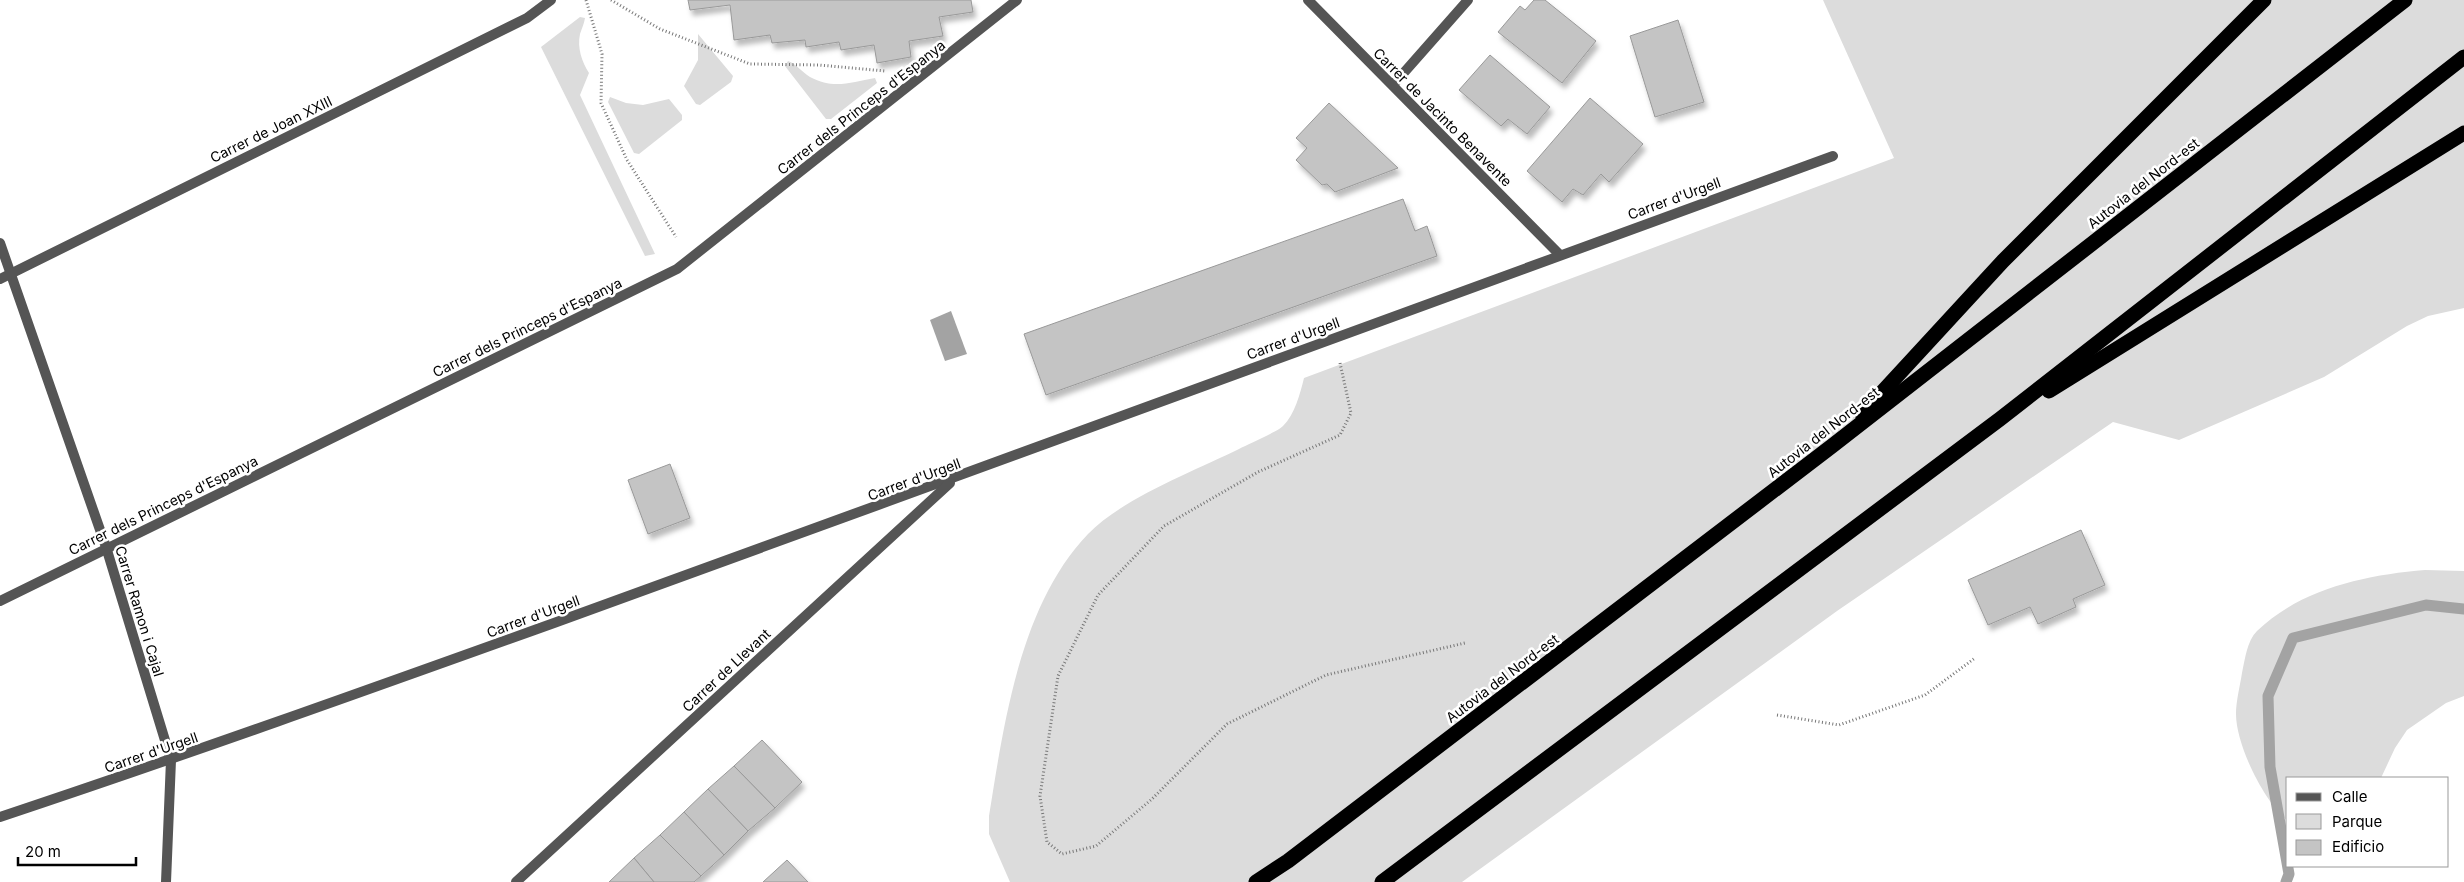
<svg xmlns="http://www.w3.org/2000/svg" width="2464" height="882" viewBox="0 0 2464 882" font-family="Inter,sans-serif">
	<defs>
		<filter id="shadow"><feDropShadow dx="3" dy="5.5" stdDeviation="2.5" flood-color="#0004"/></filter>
	</defs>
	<rect width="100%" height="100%" fill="#fff"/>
	<!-- green -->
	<g fill="#dcdcdc">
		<path d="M1823,0H2464V308L2428,316L2407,326L2324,377L2179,440L2113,422L1837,611L1462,882H1010L989,834V816C1004,723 1020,605 1088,534C1123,498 1194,471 1239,449C1248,444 1277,432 1283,426C1295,414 1300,394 1304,378L1894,158Z"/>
		<path d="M580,17L585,18C584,24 582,28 580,34C577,48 582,62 589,73L580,95L655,254L645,256L541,47Z"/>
		<path d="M698,34L733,76L731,82L700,105L696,104L684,86L698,60Z"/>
		<path d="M788,61C796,64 802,72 810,77C834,90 851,82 875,78L877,83L831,119H826L785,66Z"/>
		<path d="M610,97L626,103L643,105L669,99L682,115V120L639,154L634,153L608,102Z"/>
		<path d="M2425,570L2464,571V696L2446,703L2407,730L2395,748L2381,778H2288V821C2264,802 2236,745 2236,714C2236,701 2240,686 2242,673C2245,659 2247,641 2257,631C2302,588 2366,575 2425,570Z"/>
	</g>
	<!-- water -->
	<path fill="#a3a3a3" d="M951,311L967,354L945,361L930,320Z"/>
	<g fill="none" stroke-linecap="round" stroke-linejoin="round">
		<!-- stream -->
		<path stroke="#a3a3a3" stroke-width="11" d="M2286,882L2289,874L2270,767L2268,696L2293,638L2426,605L2464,609"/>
	</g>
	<!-- building -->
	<g fill="#c4c4c4" stroke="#999" filter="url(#shadow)">
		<path d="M688,0H971L973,12L939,17L943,36L909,41L911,57L877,63L874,45L841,50L839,42L806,47L805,40L772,43L770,35L734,40L730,5L690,10Z"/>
		<path d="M1534,0H1545L1596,41L1562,83L1498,32L1520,6L1525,10Z"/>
		<path d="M1678,20L1704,102L1655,117L1630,36Z"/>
		<path d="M1490,55L1550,107L1527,134L1508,119L1501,126L1459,90Z"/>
		<path d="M1590,98L1643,144L1609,182L1601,174L1583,195L1573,189L1562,202L1527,171Z"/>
		<path d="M1329,103L1398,168L1335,192L1327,184L1322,185L1296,160L1307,148L1296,138Z"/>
		<path d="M1403,199L1415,231L1427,226L1437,256L1046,395L1024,334Z"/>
		<path d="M670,464L690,518L648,534L628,480Z"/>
		<path d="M2081,530L2105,585L2073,599L2076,607L2038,624L2030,607L1988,625L1968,580Z"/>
		<path d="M762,740L802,782L775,808L734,766Z"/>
		<path d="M734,766L775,808L748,831L708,789Z"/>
		<path d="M708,789L748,831L724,855L684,812Z"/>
		<path d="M684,812L724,855L701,876L660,835Z"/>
		<path d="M660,835L701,876L694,882H654L634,858Z"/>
		<path d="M634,858L654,882H609Z"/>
		<path d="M787,860L808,882H763Z"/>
	</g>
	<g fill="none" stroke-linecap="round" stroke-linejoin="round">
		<!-- highway casing -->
		<g stroke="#dbdbdb" stroke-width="16">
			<g id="highway">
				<path d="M2049,391L2464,133"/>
				<path d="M1862,414L2003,261L2264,0"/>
				<path d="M1256,882L1288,861L1832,446L2405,0"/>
				<path d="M1382,882L2000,419L2464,57"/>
			</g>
		</g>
		<!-- path -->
		<g stroke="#777" stroke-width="3" stroke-dasharray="1 2.5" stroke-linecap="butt">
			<path d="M586,0L602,54L601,103L627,160L676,237"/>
			<path d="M611,0L660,29L750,64L819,65L885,71"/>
			<path d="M1340,363L1351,413L1340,435L1258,472L1164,526L1098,595L1058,676L1040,796L1047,842L1062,854L1096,846L1152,799L1227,724L1326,675L1465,643"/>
			<path d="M1777,715L1839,725L1925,695L1975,658"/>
		</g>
		<!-- street -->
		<g stroke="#555" stroke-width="10">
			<path d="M1308,0L1559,254"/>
			<path d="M1393,85L1468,0"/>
			<path d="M0,243L106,547L171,760L166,882"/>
			<path d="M0,279L527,18L551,0"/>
			<path d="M0,601L677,269L1017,0"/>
			<path d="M0,817C186,755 370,689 554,623C981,469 1406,309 1833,156"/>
			<path d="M516,882L950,483"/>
		</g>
		<!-- highway -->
		<use href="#highway" stroke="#000" stroke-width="15"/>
	</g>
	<g text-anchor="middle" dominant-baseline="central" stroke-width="5" stroke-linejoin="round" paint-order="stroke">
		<!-- street labels -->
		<g font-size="14" fill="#000" stroke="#fff">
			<text transform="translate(861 107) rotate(-38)">Carrer dels Princeps d'Espanya</text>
			<text transform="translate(1443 117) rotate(45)">Carrer de Jacinto Benavente</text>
			<text transform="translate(271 129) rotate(-26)">Carrer de Joan XXIII</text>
			<text transform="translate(2143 183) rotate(-38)">Autovia del Nord-est</text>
			<text transform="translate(1674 198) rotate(-20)">Carrer d'Urgell</text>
			<text transform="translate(527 327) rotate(-26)">Carrer dels Princeps d'Espanya</text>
			<text transform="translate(1293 338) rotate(-20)">Carrer d'Urgell</text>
			<text transform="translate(1823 432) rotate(-38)">Autovia del Nord-est</text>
			<text transform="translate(914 479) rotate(-20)">Carrer d'Urgell</text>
			<text transform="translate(163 505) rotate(-26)">Carrer dels Princeps d'Espanya</text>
			<text transform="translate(140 611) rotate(73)">Carrer Ramon i Cajal</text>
			<text transform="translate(533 616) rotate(-20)">Carrer d'Urgell</text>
			<text transform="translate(726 670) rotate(-43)">Carrer de Llevant</text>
			<text transform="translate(1502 678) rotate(-37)">Autovia del Nord-est</text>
			<text transform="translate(151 752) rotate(-19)">Carrer d'Urgell</text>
		</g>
	</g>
	<!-- legend -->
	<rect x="2286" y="777" width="162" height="90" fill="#ffffff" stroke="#999999"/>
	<rect x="2296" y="793" width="25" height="8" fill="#555555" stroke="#999999"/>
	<text x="2332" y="802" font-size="15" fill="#000000">Calle</text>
	<rect x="2296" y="814" width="25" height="15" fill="#dcdcdc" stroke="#999999"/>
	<text x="2332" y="827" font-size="15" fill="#000000">Parque</text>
	<rect x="2296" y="840" width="25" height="15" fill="#c4c4c4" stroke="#999999"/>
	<text x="2332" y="852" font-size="15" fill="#000000">Edificio</text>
	<!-- scale -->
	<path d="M18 857v8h118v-8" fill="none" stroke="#000000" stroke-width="2.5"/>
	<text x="25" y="857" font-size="15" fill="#000000" stroke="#ffffff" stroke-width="4" paint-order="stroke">20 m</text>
</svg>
